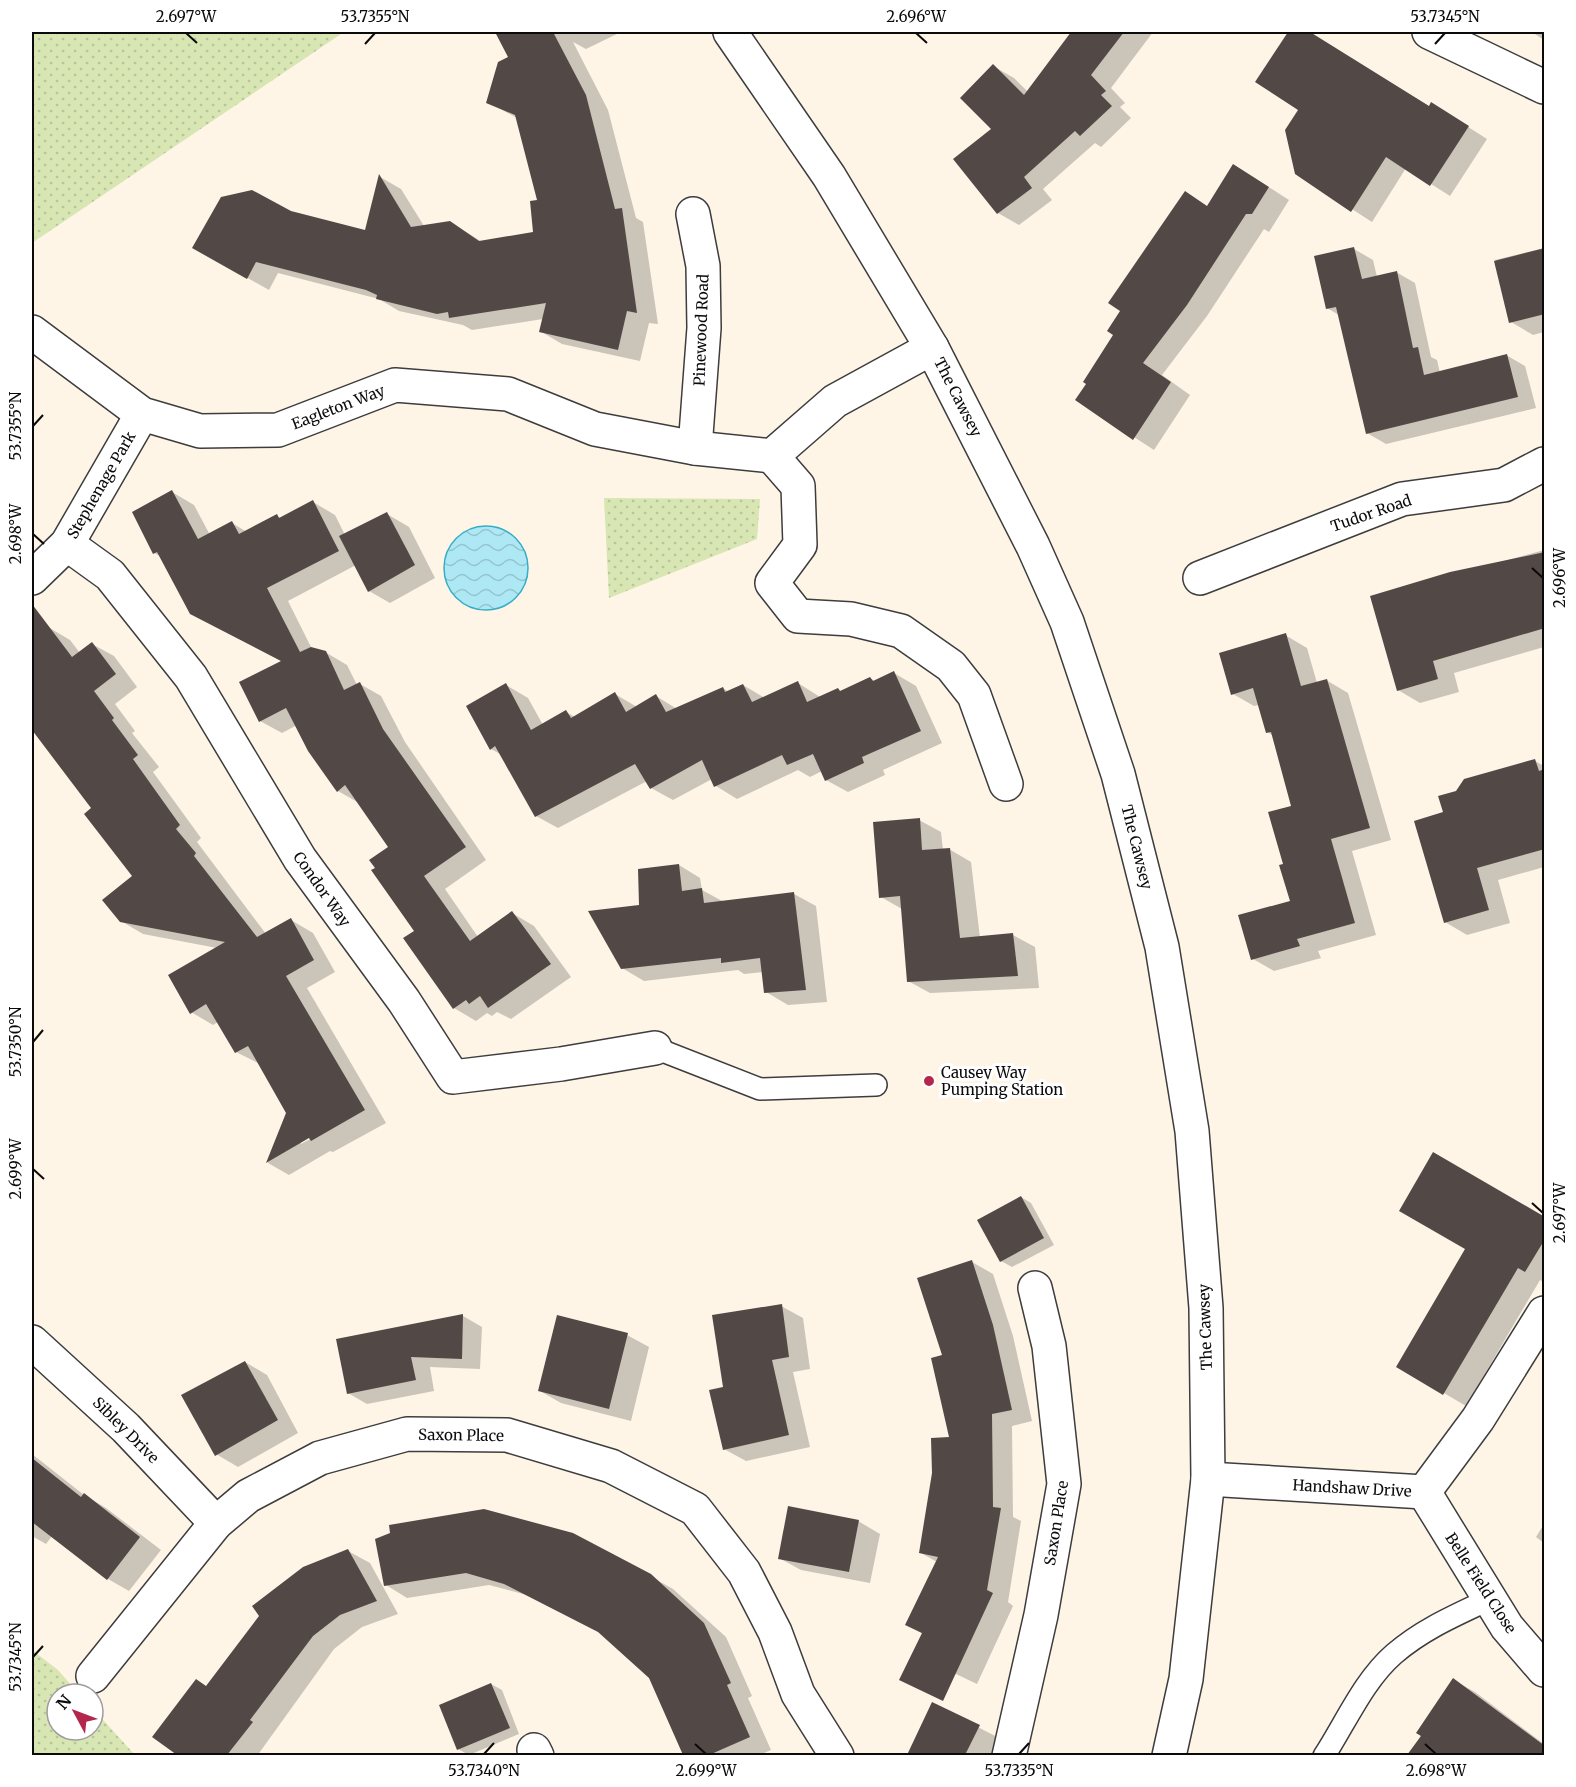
<svg xmlns="http://www.w3.org/2000/svg" width="1576" height="1787" viewBox="0 0 1576 1787" font-family="Merriweather,serif">
	<defs>
		<pattern id="grass-dots" width="8" height="8" patternUnits="userSpaceOnUse" patternTransform="scale(1.5)"><rect width="8" height="8" fill="#d8e6b3"/><path d="M2 2h.1M6 6h.1" fill="none" stroke="#b8c499" stroke-width="1.8" stroke-linecap="round"/></pattern>
		<pattern id="water-waves" width="16" height="10" patternUnits="userSpaceOnUse" patternTransform="scale(1.5)"><rect width="16" height="10" fill="#aee8f4"/><path d="M0 5q4-4 8 0t8 0" fill="none" stroke="#94c6d0"/></pattern>
	</defs>
	<rect width="100%" height="100%" fill="#fef5e7"/>
	<!-- grass -->
	<g fill="url(#grass-dots)">
		<path d="M32,32H344L32,243Z"/>
		<path d="M604,498L760,499L757,539L609,598Z"/>
		<path d="M32,1650L58,1670L79,1694H57V1730H93V1709L135,1755H32Z"/>
	</g>
	<!-- water -->
	<circle fill="url(#water-waves)" stroke="#37adc8" stroke-width="1.5" cx="486" cy="568" r="42"/>
	<!-- shadow -->
	<g fill="#0003" fill-rule="evenodd">
		<path d="M502,32H621L586,49L573,42L608,110L636,218L643,222L658,324L649,323L640,361L562,344L540,331L543,319L472,330L463,325L399,311L379,299L278,273L269,290L216,260L290,213L366,232L380,177L401,189L424,226L450,222L482,242L535,233L539,201L517,118L488,102L510,58L498,34Z"/>
		<path d="M1073,32H1153L1111,88L1125,103L1120,107L1131,118L1101,147L1095,143L1043,189L1052,200L1019,225L998,213L955,159L993,129V66L1014,78L1028,92Z"/>
		<path d="M1290,32H1309L1430,107L1451,116L1487,139L1450,196L1406,168L1372,222L1296,173L1300,110L1257,81Z"/>
		<path d="M1532,32H1544V40Z"/>
		<path d="M1253,177L1289,200L1269,232L1264,229L1207,316L1162,375L1190,395L1154,450L1077,400L1208,207Z"/>
		<path d="M1544,248V332L1533,335L1511,322L1495,260Z"/>
		<path d="M1354,249L1373,260L1377,277L1396,272L1415,283L1431,357L1437,360L1440,373L1506,355L1525,366L1536,408L1386,444L1367,433L1339,315L1327,308Z"/>
		<path d="M172,492L194,505L210,535L232,523L247,532L277,516L282,519L313,502L335,515L345,535L387,514L409,527L435,578L390,603L369,591L356,565L288,601L312,649L325,652L347,665L357,685L360,684L381,696L405,742L486,860L445,889L478,937L512,913L534,926L571,977L511,1019L497,1012L492,1016L487,1013L476,1021L454,1008L416,931L390,847L359,803L338,791L297,725L282,733L260,721L283,662L213,625L162,557L154,553Z"/>
		<path d="M1544,550V647L1454,673L1459,692L1420,703L1398,690L1371,597Z"/>
		<path d="M48,627L70,640L80,653L92,644L114,656L137,687L115,704L135,731L132,733L159,767L153,772L201,838L197,842L266,934L291,920L313,933L335,972L307,988L386,1123L333,1152L330,1151L289,1175L268,1163L288,1113L260,1064L236,1052L218,1022L213,1025L191,1012L217,948L143,934L121,921L134,877L131,850L32,721V640ZM314,1133L316,1136L301,1144V1141Z"/>
		<path d="M1285,635L1307,648L1317,683L1326,680L1348,693L1391,840L1352,851L1376,935L1318,951L1321,958L1274,971L1253,959L1292,902L1285,865L1293,807L1273,736L1268,732L1259,705L1254,706L1233,694Z"/>
		<path d="M894,673L916,686L942,743L883,770L885,775L848,792L826,780L822,771L810,777L798,770L737,799L716,786L712,779L673,800L651,788L647,781L558,828L536,816L502,755L491,749L506,685L528,698L543,725L566,712L575,717L615,694L637,707L656,696L677,709L723,688L729,692L743,685L765,698L798,683L820,697L838,690L842,692L870,678L876,682Z"/>
		<path d="M1535,761L1544,766V867L1498,880L1510,923L1467,935L1445,922V813Z"/>
		<path d="M919,820L941,832L943,850L949,849L971,862L980,938L1013,935L1035,947L1039,988L930,993L908,981L902,909L881,897Z"/>
		<path d="M679,865L700,878L702,890L724,902L794,894L816,906L827,1002L788,1005L766,992L763,972L744,974L738,970L644,981L622,968L641,907Z"/>
		<path d="M1021,1197L1031,1203L1054,1245L1012,1267L1001,1261Z"/>
		<path d="M1544,1218V1282L1540,1280L1466,1406L1398,1366Z"/>
		<path d="M972,1262L993,1274L1013,1336L1032,1421L1012,1426L1013,1517L1021,1521L1008,1602L1013,1606L977,1684L935,1664L923,1634L907,1625L937,1562L921,1553L951,1439L944,1356Z"/>
		<path d="M781,1306L803,1318L810,1369L793,1372L810,1447L746,1461L724,1449V1388Z"/>
		<path d="M463,1316L482,1327L480,1369L430,1367L434,1391L367,1404L348,1393Z"/>
		<path d="M627,1335L649,1347L631,1421L561,1403L540,1391Z"/>
		<path d="M245,1362L267,1375L298,1433L238,1467L216,1454Z"/>
		<path d="M32,1454L84,1495L106,1508L161,1550L129,1591L108,1579L52,1536L46,1544L32,1536Z"/>
		<path d="M858,1521L880,1534L870,1583L801,1570L779,1558Z"/>
		<path d="M1544,1524V1543L1536,1537Z"/>
		<path d="M377,1540L650,1576L673,1589L726,1637L752,1696L748,1698L771,1750L764,1753L765,1756H684L650,1677L603,1634L527,1595L489,1585L407,1598L386,1585Z"/>
		<path d="M348,1551L370,1563L398,1614L362,1627L334,1649L257,1756H179L154,1736Z"/>
		<path d="M1453,1680L1475,1692L1544,1744V1756H1409Z"/>
		<path d="M491,1684L502,1690L519,1734L469,1755L458,1749Z"/>
		<path d="M933,1704L1001,1739L993,1756H908Z"/>
	</g>
	<!-- building -->
	<g fill="#524947">
		<path d="M495,32H553L586,95L615,209L622,208L637,313L627,311L618,350L539,332L546,303L449,318L448,312L437,314L376,299L377,295L366,290L256,262L247,279L192,248L221,197L252,190L291,211L365,230L379,174L411,227L450,221L479,241L533,232L530,201L537,200L515,115L486,103L498,62L508,57Z"/>
		<path d="M1071,32H1124L1091,75L1106,91L1101,95L1112,106L1080,136L1075,131L1024,177L1032,188L997,214L953,159L991,129L960,98L993,64L1024,95Z"/>
		<path d="M1288,32H1310L1429,106L1431,102L1469,126L1430,186L1386,157L1351,212L1295,174L1285,130L1298,110L1255,82Z"/>
		<path d="M1233,164L1269,187L1252,214H1246L1187,305L1143,363L1171,382L1133,440L1075,400L1086,384L1083,382L1113,335L1107,331L1120,311L1108,303L1185,191L1207,206Z"/>
		<path d="M1354,247L1362,279L1397,271L1413,348L1418,347L1424,375L1507,354L1518,397L1366,434L1336,307L1326,309L1314,256Z"/>
		<path d="M1545,248V314L1509,323L1494,261Z"/>
		<path d="M172,490L198,539L232,521L239,534L277,514L279,518L313,500L339,551L267,588L300,652L311,647L326,651L344,690L360,682L383,729L466,847L424,876L470,941L512,911L551,964L488,1008L480,996L469,1004L466,1000L453,1009L403,938L414,931L371,870L375,868L369,860L388,847L345,785L337,792L308,751L286,708L259,722L239,682L281,661L190,614L157,552L153,554L132,512Z"/>
		<path d="M387,512L415,565L368,592L339,536Z"/>
		<path d="M1545,552V628L1433,661L1438,679L1397,691L1370,596L1450,572Z"/>
		<path d="M32,604L72,657L92,642L116,674L94,691L114,718L112,720L138,755L133,759L180,825L176,829L196,853L194,856L257,937L291,918L314,960L286,976L365,1110L311,1141L309,1138L266,1163L286,1113L248,1046L235,1053L206,1004L190,1014L168,975L225,942L120,922L102,900L132,876L84,814L91,808L32,730Z"/>
		<path d="M1286,633L1301,686L1327,679L1370,828L1331,839L1355,923L1297,939L1300,946L1251,960L1238,915L1290,901L1279,865L1283,864L1268,812L1291,806L1271,732L1266,733L1253,688L1231,695L1219,653Z"/>
		<path d="M894,671L921,731L862,757L864,763L825,781L813,754L787,765L782,755L714,787L702,760L650,789L635,764L535,817L495,746L490,750L466,706L506,683L531,730L566,710L571,718L615,692L626,712L656,694L666,712L723,687L725,692L743,684L752,702L798,681L807,702L838,688L840,691L870,677L873,681Z"/>
		<path d="M1535,759L1539,771L1545,769V849L1477,868L1489,910L1444,923L1414,821L1443,812L1438,796L1456,791L1464,779Z"/>
		<path d="M920,818L922,850L950,848L960,938L1013,933L1018,976L907,982L900,896L879,898L873,822Z"/>
		<path d="M679,864L682,891L702,888L704,903L794,892L806,990L764,993L760,958L721,963V958L621,969L588,911L639,905L638,869Z"/>
		<path d="M1433,1152L1545,1217V1239L1525,1272L1518,1268L1443,1395L1396,1367L1465,1249L1399,1211Z"/>
		<path d="M1021,1196L1044,1238L1000,1262L977,1220Z"/>
		<path d="M972,1260L993,1325L1012,1410L992,1414L993,1507L1001,1508L987,1590L993,1593L943,1701L899,1680L922,1633L905,1625L938,1557L919,1553L932,1473L931,1438L949,1437L931,1358L942,1355L917,1278Z"/>
		<path d="M782,1304L789,1357L772,1360L789,1435L723,1450L709,1390L723,1387L712,1315Z"/>
		<path d="M463,1314L462,1359L411,1357L416,1380L347,1394L336,1339Z"/>
		<path d="M557,1315L628,1333L609,1409L538,1391Z"/>
		<path d="M245,1361L278,1420L215,1456L181,1395Z"/>
		<path d="M32,1458L81,1497L84,1493L140,1537L107,1580L32,1522Z"/>
		<path d="M788,1506L859,1520L849,1572L778,1559Z"/>
		<path d="M484,1509L573,1533L651,1574L704,1623L731,1683L727,1685L750,1737L709,1755H683L649,1678L598,1632L504,1584L466,1573L384,1586L375,1539L390,1533L389,1525Z"/>
		<path d="M348,1549L377,1601L340,1615L313,1636L250,1720L253,1722L227,1755H177L152,1737L196,1679L206,1686L259,1616L252,1606L303,1567Z"/>
		<path d="M1453,1678L1545,1746V1755H1407L1421,1736L1416,1733Z"/>
		<path d="M491,1683L510,1728L457,1750L439,1705Z"/>
		<path d="M932,1702L980,1725L965,1755H907Z"/>
	</g>
	<g fill="none" stroke-linecap="round" stroke-linejoin="round">
		<!-- service casing -->
		<g stroke="#3d3d3d" stroke-width="24">
			<g id="service">
				<path d="M655,1048L760,1089L876,1085"/>
				<path d="M1324,1756C1346,1722 1364,1680 1394,1654C1423,1629 1456,1615 1490,1599"/>
			</g>
		</g>
		<!-- minor casing -->
		<g stroke="#3d3d3d" stroke-width="36">
			<g id="minor">
				<path d="M1429,32L1544,87"/>
				<path d="M693,214L703,266L704,328L695,448"/>
				<path d="M32,332L142,414L200,431L278,430L395,385L508,394L595,429L695,448L772,456L835,401L932,348"/>
				<path d="M772,456L798,486L800,545L772,583L798,616L851,619L901,631L951,666L974,695L1006,784"/>
				<path d="M67,544L110,575L191,677L300,859L404,1001L453,1077L561,1064L655,1048"/>
				<path d="M32,578L67,544L142,414"/>
				<path d="M1200,578L1402,499L1504,485L1544,464"/>
				<path d="M32,1342L126,1428L216,1523"/>
				<path d="M1208,1479L1424,1492L1478,1419L1544,1313"/>
				<path d="M1424,1492L1507,1627L1544,1670"/>
				<path d="M93,1676L216,1523L248,1496L320,1458L407,1434L507,1435L611,1466L695,1509L744,1572L775,1632L798,1694L837,1756"/>
				<path d="M534,1750L537,1756"/>
				<path d="M1009,1756L1041,1615L1064,1484L1049,1346L1035,1288"/>
			</g>
		</g>
		<!-- tertiary casing -->
		<g stroke="#3d3d3d" stroke-width="36">
			<path id="tertiary" d="M730,32L829,176L932,348L1033,546L1067,622L1118,774L1162,947L1192,1131L1206,1308L1208,1479L1186,1679L1169,1756"/>
		</g>
		<!-- service -->
		<use href="#service" stroke="#fff" stroke-width="21"/>
		<!-- minor -->
		<use href="#minor" stroke="#fff" stroke-width="33"/>
		<!-- tertiary -->
		<use href="#tertiary" stroke="#fff" stroke-width="33"/>
	</g>
	<!-- ticks -->
	<path fill="none" stroke="#0a0a0a" stroke-width="2" d="M186,33L197,43M916,33L927,43M365,44L375,33M1435,44L1445,33M33,426L43,415M33,534L44,544M1532,568L1543,578M33,1042L43,1030M33,1169L44,1179M1532,1203L1543,1213M33,1657L43,1646M695,1744L706,1754M1425,1744L1436,1754M484,1754L494,1743M1019,1754L1029,1743"/>
	<!-- markers -->
	<circle fill="#b4274c" stroke="#fff" stroke-width="2" cx="929" cy="1081" r="6"/>
	<g text-anchor="middle" dominant-baseline="central" stroke-width="6" stroke-linejoin="round" paint-order="stroke">
		<!-- street labels -->
		<g font-size="15" fill="#0a0a0a" stroke="#fff">
			<text transform="translate(701 330) rotate(-88)">Pinewood Road</text>
			<text transform="translate(958 397) rotate(63)">The Cawsey</text>
			<text transform="translate(338 407) rotate(-21)">Eagleton Way</text>
			<text transform="translate(101 485) rotate(-60)">Stephenage Park</text>
			<text transform="translate(1371 513) rotate(-19)">Tudor Road</text>
			<text transform="translate(1137 847) rotate(76)">The Cawsey</text>
			<text transform="translate(322 889) rotate(55)">Condor Way</text>
			<text transform="translate(1205 1327) rotate(-92)">The Cawsey</text>
			<text transform="translate(126 1430) rotate(45)">Sibley Drive</text>
			<text transform="translate(461 1435) rotate(1)">Saxon Place</text>
			<text transform="translate(1352 1488) rotate(3)">Handshaw Drive</text>
			<text transform="translate(1056 1523) rotate(-81)">Saxon Place</text>
			<text transform="translate(1481 1583) rotate(57)">Belle Field Close</text>
		</g>
		<!-- poi labels -->
		<g font-size="15" fill="#0a0a0a" stroke="#fff" text-anchor="start">
			<text x="941" y="1072">Causey Way<tspan x="941" dy="17">Pumping Station</tspan></text>
		</g>
	</g>
	<!-- border -->
	<rect width="1576" height="1787" fill="none" stroke="#ffffff" stroke-width="66"/>
	<!-- north arrow -->
	<g transform="translate(75 1712) rotate(311)"><circle r="28" fill="#ffffff" stroke="#9d9d9d" stroke-width="1.5"/>
	<path d="M0-4.5L10 22L0 15L-10 22Z" fill="#b4274c"/>
	<text y="-9" font-size="16" font-weight="bold" text-anchor="middle" fill="#0a0a0a">N</text>
	</g>
	<rect x="33" y="33" width="1510" height="1721" fill="none" stroke="#0a0a0a" stroke-width="2"/>
	<g font-size="15" text-anchor="middle" fill="#0a0a0a">
		<text x="186" y="22">2.697°W</text>
		<text x="375" y="22">53.7355°N</text>
		<text x="916" y="22">2.696°W</text>
		<text x="1445" y="22">53.7345°N</text>
		<text transform="translate(16 426) rotate(-90)" y="5">53.7355°N</text>
		<text transform="translate(16 534) rotate(-90)" y="5">2.698°W</text>
		<text transform="translate(1560 578) rotate(-90)" y="5">2.696°W</text>
		<text transform="translate(16 1042) rotate(-90)" y="5">53.7350°N</text>
		<text transform="translate(16 1169) rotate(-90)" y="5">2.699°W</text>
		<text transform="translate(1560 1213) rotate(-90)" y="5">2.697°W</text>
		<text transform="translate(16 1657) rotate(-90)" y="5">53.7345°N</text>
		<text x="484" y="1776">53.7340°N</text>
		<text x="706" y="1776">2.699°W</text>
		<text x="1019" y="1776">53.7335°N</text>
		<text x="1436" y="1776">2.698°W</text>
	</g>
</svg>
